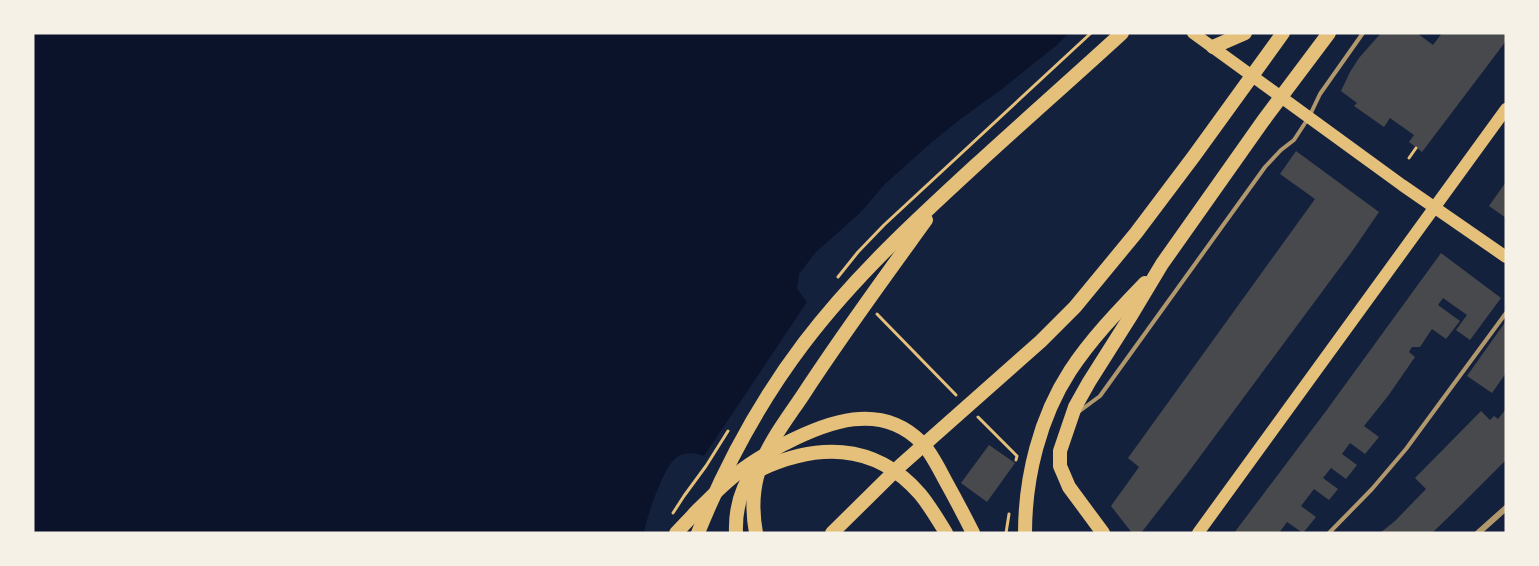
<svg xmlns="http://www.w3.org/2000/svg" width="1539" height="566" viewBox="0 0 1539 566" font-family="'PT Sans',sans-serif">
	<rect width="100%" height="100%" fill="#14213d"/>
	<!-- water -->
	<path fill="#0b132b" d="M33,33H1069L1057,45L1002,89L962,118L932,142L885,184L860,213L816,252L799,274L797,289L807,302L704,456C695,453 685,451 676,458C663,468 647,516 644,533H33Z"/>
	<!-- building -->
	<g fill="#48494c">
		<path d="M1381,33H1417L1433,45L1442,33H1506V41L1422,152L1409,142L1414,135L1390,118L1384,127L1354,106L1357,103L1341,91L1350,72L1359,58Z"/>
		<path d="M1296,151L1379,212L1353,250L1187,474L1141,533H1132L1111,506L1139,467L1128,458L1315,199L1280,174Z"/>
		<path d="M1506,182V218L1489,206Z"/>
		<path d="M1441,253L1501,298L1470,340L1456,330L1467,315L1443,298L1438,305L1460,321L1446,339L1432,329L1420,347H1412L1409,352L1415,357L1388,396L1364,426L1379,437L1365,454L1350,443L1342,454L1357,465L1346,479L1331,468L1323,478L1338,489L1329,500L1314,489L1301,506L1316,517L1303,533L1287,522L1279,533H1234L1326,411Z"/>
		<path d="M1506,321V373L1492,393L1467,376Z"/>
		<path d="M1506,409V460L1460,506L1432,533H1380L1395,521L1426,489L1415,478L1481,411L1490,420L1494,416L1498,419Z"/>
		<path d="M989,445L1015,463L987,502L961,483Z"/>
	</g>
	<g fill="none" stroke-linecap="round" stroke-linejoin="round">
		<!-- path -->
		<g stroke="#e5c07b" stroke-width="3">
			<path d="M1409,158L1416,148"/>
			<path d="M838,277L858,252L884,225L1091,33"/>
			<path d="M877,314L956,395"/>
			<path d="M978,417L1017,456L1016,460"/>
			<path d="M673,513L684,496L706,466L728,431"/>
			<path d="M1006,533L1009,514"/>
		</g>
		<!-- service -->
		<g stroke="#b1986c" stroke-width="4">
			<path d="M1077,413L1100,396L1265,167L1281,150L1294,140L1309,117L1320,94L1363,33"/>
			<path d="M1329,533L1372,489L1406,449L1506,313"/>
		</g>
		<!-- minor -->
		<path stroke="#b1986c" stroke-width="6" d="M1478,533L1506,508"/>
		<!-- primary -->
		<g stroke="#e5c07b" stroke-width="12">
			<path d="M1193,33L1402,185L1506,257"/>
			<path d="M1198,533L1506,109"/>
		</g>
		<!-- motorway -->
		<g stroke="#e5c07b" stroke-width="14">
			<path d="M1213,47L1245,33"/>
			<path d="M755,472C814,443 874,441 920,494C930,506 938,520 946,533"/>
			<path d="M694,514C708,500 722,485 738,473C752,461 768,453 784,444C827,422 880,401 921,442C931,452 938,467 945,480C955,498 964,515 973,533"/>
			<path d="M676,533L699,509"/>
			<path d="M698,533C725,466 760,401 804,343C854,277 916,220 977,164C1025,120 1074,77 1122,33"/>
			<path d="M736,533C735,508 741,487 756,467"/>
			<path d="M756,533C752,511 752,491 759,470C768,443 787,419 803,395C842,335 884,278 926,220"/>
			<path d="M832,533L901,465L1041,341L1075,307L1136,233L1194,156L1283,33"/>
			<path d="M1025,533C1025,477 1040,417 1070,371C1091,339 1119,310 1145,283"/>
			<path d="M1103,533L1069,487L1060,466V451L1075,407L1089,382L1132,314L1162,264L1263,121L1329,33"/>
		</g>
	</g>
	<!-- border -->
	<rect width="1539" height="566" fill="none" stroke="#f6f1e7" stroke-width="69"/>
</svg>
